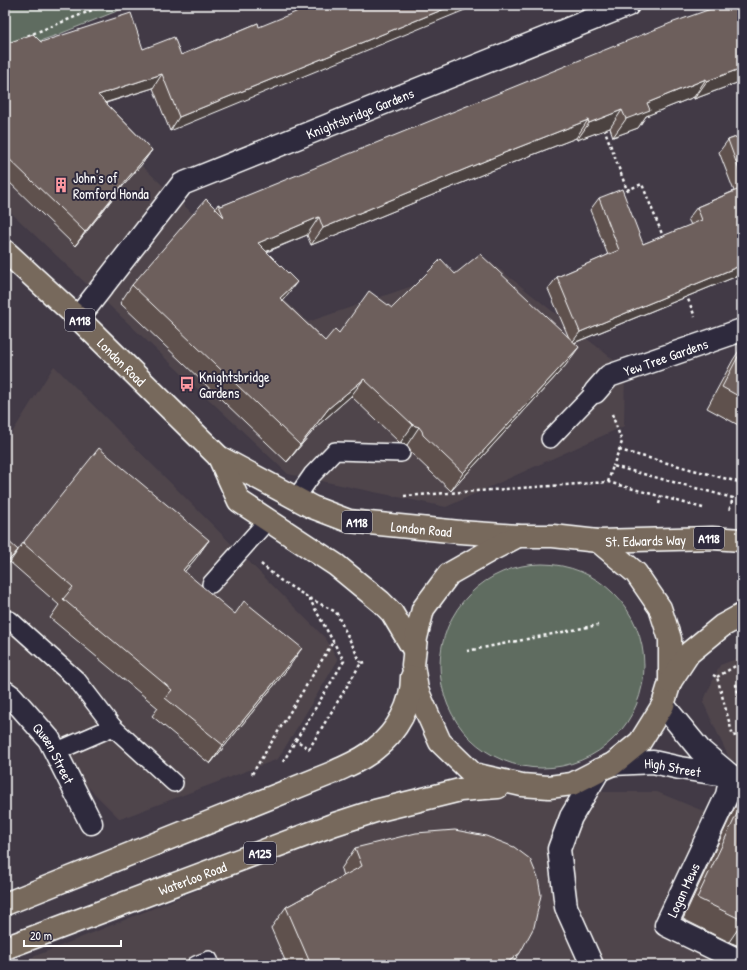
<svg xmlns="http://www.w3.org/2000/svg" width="747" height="970" viewBox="0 0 747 970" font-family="'Patrick Hand',sans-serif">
	<rect width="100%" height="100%" fill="#423a46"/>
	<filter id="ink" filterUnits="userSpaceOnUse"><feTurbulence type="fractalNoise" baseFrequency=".025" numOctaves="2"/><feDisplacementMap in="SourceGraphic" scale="8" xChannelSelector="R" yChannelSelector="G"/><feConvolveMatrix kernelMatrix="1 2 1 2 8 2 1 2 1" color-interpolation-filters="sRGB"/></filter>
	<g filter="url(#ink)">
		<!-- built -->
		<g fill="#4f454c">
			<path d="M23,54L308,322L488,260L625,369L624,426L446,507L288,474L5,207V61Z"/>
			<path d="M54,366L326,639L338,660L278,759L120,819L5,704V444Z"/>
			<path d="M742,657V763L730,760L703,702L720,665Z"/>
			<path d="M441,792H657L742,827V965H13Z"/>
		</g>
		<!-- green -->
		<g fill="#5f6c61" stroke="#afb6b0">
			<path d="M5,5H132L57,35L5,53Z"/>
			<circle cx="542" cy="666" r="102"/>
		</g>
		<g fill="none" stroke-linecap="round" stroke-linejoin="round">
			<!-- lane casing -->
			<g stroke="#fff" stroke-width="20">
				<g id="lane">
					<path d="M550,439L595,392"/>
					<path d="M296,498L312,475L335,451L401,453"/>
					<path d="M211,584L268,520"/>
					<path d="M10,620L77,680L113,727"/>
					<path d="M55,752L113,727L174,783"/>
					<path d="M196,965L209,960L211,965"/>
				</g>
			</g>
			<!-- street casing -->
			<g stroke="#fff" stroke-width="25">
				<g id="street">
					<path id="s1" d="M78,318L182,184L628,5"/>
					<path id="s2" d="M595,392L609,376L742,330"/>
					<path id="s3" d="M5,692L12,697L49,739L91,823"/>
					<path id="s4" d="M613,764L653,762L680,768L731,776L700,750L663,705"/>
					<path d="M742,779L731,776L727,795L666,925L742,962"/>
					<path d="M592,965L566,907L559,849L571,817L599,770"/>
				</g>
			</g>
			<!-- primary casing -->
			<g stroke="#fff" stroke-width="25">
				<g id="primary">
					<path id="s5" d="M5,251L78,318L219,457L312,507L349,521L460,532L519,536H553L598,541L712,538L742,540"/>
					<path d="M219,457L239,501L336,565L381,602L392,613L414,650"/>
					<path d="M518,536L493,549L449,574L423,609L416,638L413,665L417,690L440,742L473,774L522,785L549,787L572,784L599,770L613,764L640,742L663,705L670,682V639L660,608L636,573L598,541"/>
					<path d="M670,682L689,653L722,626L742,615"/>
					<path d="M5,904L332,773C346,766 363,760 375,749C397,732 412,705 412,677"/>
					<path id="s6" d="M5,948L335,824L375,811L460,790L498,787"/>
				</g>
			</g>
			<!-- path -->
			<g stroke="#fff" stroke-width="2.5" stroke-dasharray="3 3" stroke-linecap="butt">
				<path d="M22,38L105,5"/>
				<path d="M604,128L627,190L642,184L664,239"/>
				<path d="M686,294L695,317"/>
				<path d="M612,414L622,442L613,466"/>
				<path d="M619,450L742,483"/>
				<path d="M608,482L613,466L733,498L729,511"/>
				<path d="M404,496L608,482L703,508"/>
				<path d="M659,504L661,497"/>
				<path d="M261,564L280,580L309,598L336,612L361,663"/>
				<path d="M309,598L344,661L296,740L309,749L361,663L367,662"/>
				<path d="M467,651L598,625"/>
				<path d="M713,675L717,677L733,736L742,734"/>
				<path d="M717,677L742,662"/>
				<path d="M742,681L736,685L742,707"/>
				<path d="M283,762L296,740"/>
				<path d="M252,774L333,642"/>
			</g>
			<!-- lane -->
			<use href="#lane" stroke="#2f2a3d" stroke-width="17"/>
			<!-- street -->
			<use href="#street" stroke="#2f2a3d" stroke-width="22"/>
			<!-- primary -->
			<use href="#primary" stroke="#77695c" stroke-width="22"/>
		</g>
		<!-- wall -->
		<g fill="#5e514e" stroke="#fff">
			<path d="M742,5V81L694,99V97L646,116L638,128L613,137L610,128L577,140L576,138L491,171L311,245L307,235L267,252L284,299L283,301L325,341L339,333L392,308L455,274L569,338L548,289L557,277L608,255L590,210L599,198L643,244L691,225L688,219L697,207L734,191L719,152L728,140L742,135V274L574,343L566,365L451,491L411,453L410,449L407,445L400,443L351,396L317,426L287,462L120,303L132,285L215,209L218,204L221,206Z"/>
			<path d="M258,23L170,131L153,88L106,103L152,150L142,164L117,193L75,246L5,178V44L41,42L143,49L181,55Z"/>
			<path d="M742,346V427L707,408L733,360Z"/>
			<path d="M209,540L196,558L184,572L289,667L210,764L152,716L158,708L50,618L59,605L10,562L5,568L23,543Z"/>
			<path d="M742,798V947L729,942L683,919L734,809Z"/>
			<path d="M355,848L511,965H287L271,928L286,907L343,876L341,869Z"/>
		</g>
		<!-- shaded-wall -->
		<g fill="#4c4240" stroke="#fff">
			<path d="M454,5H477L170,131L179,117Z"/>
			<path d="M742,68V81L694,99L707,81Z"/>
			<path d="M162,74L153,88L88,108L98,95Z"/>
			<path d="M706,79L694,97L646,116L638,128L613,137L626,119L647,103Z"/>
			<path d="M622,110L610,128L577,140L589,123Z"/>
			<path d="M588,120L576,138L491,171L311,245L323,228L504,153Z"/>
			<path d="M152,150L142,164L117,193L75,246L85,232L127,179Z"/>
			<path d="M319,217L307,235L245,260L258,243Z"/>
			<path d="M742,265V274L571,344L580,332Z"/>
			<path d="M297,282L284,299L267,316L280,298Z"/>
			<path d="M579,347L566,365L451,491L463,473Z"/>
			<path d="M364,379L351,396L317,426L287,462L300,445L329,408Z"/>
			<path d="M413,425L419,427L407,445L400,443Z"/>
			<path d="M209,540L196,558L170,589L183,570Z"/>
			<path d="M18,550L10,562L5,568V565Z"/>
			<path d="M302,648L289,667L210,764L223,745Z"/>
			<path d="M742,923V947L729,942Z"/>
			<path d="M520,953L511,965H504Z"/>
		</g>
		<!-- building -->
		<g fill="#6d5e5b" stroke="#fff">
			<path d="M313,5L315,8L323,5H454L179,117L162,74L98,95L152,150L127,179L85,232L5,155V44L33,34L41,42L131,13L143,49L174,37L181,55L258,23L259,27Z"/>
			<path d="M722,5H742V68L707,81L706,79L647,103L650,110L626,119L622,110L589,123L588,120L504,153L323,228L319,217L258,243L297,282L280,298L325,341L335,329L339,333L369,291L392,308L441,259L455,274L480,254L579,347L463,473L423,435L422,431L419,427L413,425L364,379L329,408L300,445L132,285L206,199L224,217L218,204L221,206L671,23Z"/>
			<path d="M742,135V178L728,140Z"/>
			<path d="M742,188V265L580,332L557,277L619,250L599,198L622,189L643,244L702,220L697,207Z"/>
			<path d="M742,349V398L722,387Z"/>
			<path d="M99,448L209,540L183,570L235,614L244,601L302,648L223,745L165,698L172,690L63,599L73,587L23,543Z"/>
			<path d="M5,538L18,550L5,565Z"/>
			<path d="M742,803V920L697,898Z"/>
			<path d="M455,830L486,836L514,847L530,859L538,878L541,895L534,927L520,953L504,965H311L286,907L362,866L355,848L416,833Z"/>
		</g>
	</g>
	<!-- icons -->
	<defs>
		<g id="building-bare" transform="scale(1.2)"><path d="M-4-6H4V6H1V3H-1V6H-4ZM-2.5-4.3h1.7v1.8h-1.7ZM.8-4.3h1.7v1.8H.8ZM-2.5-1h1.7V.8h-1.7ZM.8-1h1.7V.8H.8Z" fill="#ff9aa2" stroke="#2f2a3d" stroke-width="2.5" paint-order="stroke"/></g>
		<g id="bus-bare" transform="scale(1.2)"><path d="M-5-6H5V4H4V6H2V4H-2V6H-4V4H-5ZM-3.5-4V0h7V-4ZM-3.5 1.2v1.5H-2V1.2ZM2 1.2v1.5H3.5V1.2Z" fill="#ff9aa2" stroke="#2f2a3d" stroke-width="2.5" paint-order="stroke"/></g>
	</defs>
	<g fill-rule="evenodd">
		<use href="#building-bare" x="61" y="185"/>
		<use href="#bus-bare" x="187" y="384"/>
	</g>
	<g text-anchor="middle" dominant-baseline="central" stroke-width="4" stroke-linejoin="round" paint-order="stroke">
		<!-- shield labels -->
		<g fill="#2f2a3d" stroke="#c1bfc5" stroke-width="1">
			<rect x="65" y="309" width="30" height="22" rx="3"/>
			<rect x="342" y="511" width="30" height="22" rx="3"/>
			<rect x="694" y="527" width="30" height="22" rx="3"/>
			<rect x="244" y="842" width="32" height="22" rx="3"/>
		</g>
		<g font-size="13" font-weight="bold" fill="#fff">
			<text x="80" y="320">A118</text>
			<text x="357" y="522">A118</text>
			<text x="709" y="538">A118</text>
			<text x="260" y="853">A125</text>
		</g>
		<!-- street labels -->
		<g font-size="14" fill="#fff" stroke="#2f2a3d">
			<text stroke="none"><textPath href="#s1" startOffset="361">Knightsbridge Gardens</textPath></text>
			<text stroke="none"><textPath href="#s2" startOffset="81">Yew Tree Gardens</textPath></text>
			<text stroke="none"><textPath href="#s5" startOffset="161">London Road</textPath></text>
			<text stroke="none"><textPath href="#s5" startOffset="515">London Road</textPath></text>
			<text stroke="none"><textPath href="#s5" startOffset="740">St. Edwards Way</textPath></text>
			<text stroke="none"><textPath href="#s3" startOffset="79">Queen Street</textPath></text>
			<text stroke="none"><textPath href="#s4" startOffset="60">High Street</textPath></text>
			<text stroke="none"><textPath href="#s6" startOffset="200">Waterloo Road</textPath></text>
			<text transform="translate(683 890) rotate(-65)">Logan Mews</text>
		</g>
		<!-- poi labels -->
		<g font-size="14" fill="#fff" stroke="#2f2a3d" text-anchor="start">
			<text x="73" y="177">John's of<tspan x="73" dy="16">Romford Honda</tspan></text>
			<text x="199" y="376">Knightsbridge<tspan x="199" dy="16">Gardens</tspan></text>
		</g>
	</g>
	<!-- margin -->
	<rect width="747" height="970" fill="none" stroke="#2f2a3d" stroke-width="20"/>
	<rect x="10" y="10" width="727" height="950" fill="none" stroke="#fff" stroke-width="1.5" filter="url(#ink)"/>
	<!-- scale -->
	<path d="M24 940v6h97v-6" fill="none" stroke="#ffffff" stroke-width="2"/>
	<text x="30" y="940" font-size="12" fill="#ffffff" stroke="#2f2a3d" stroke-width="3" paint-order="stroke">20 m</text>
</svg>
